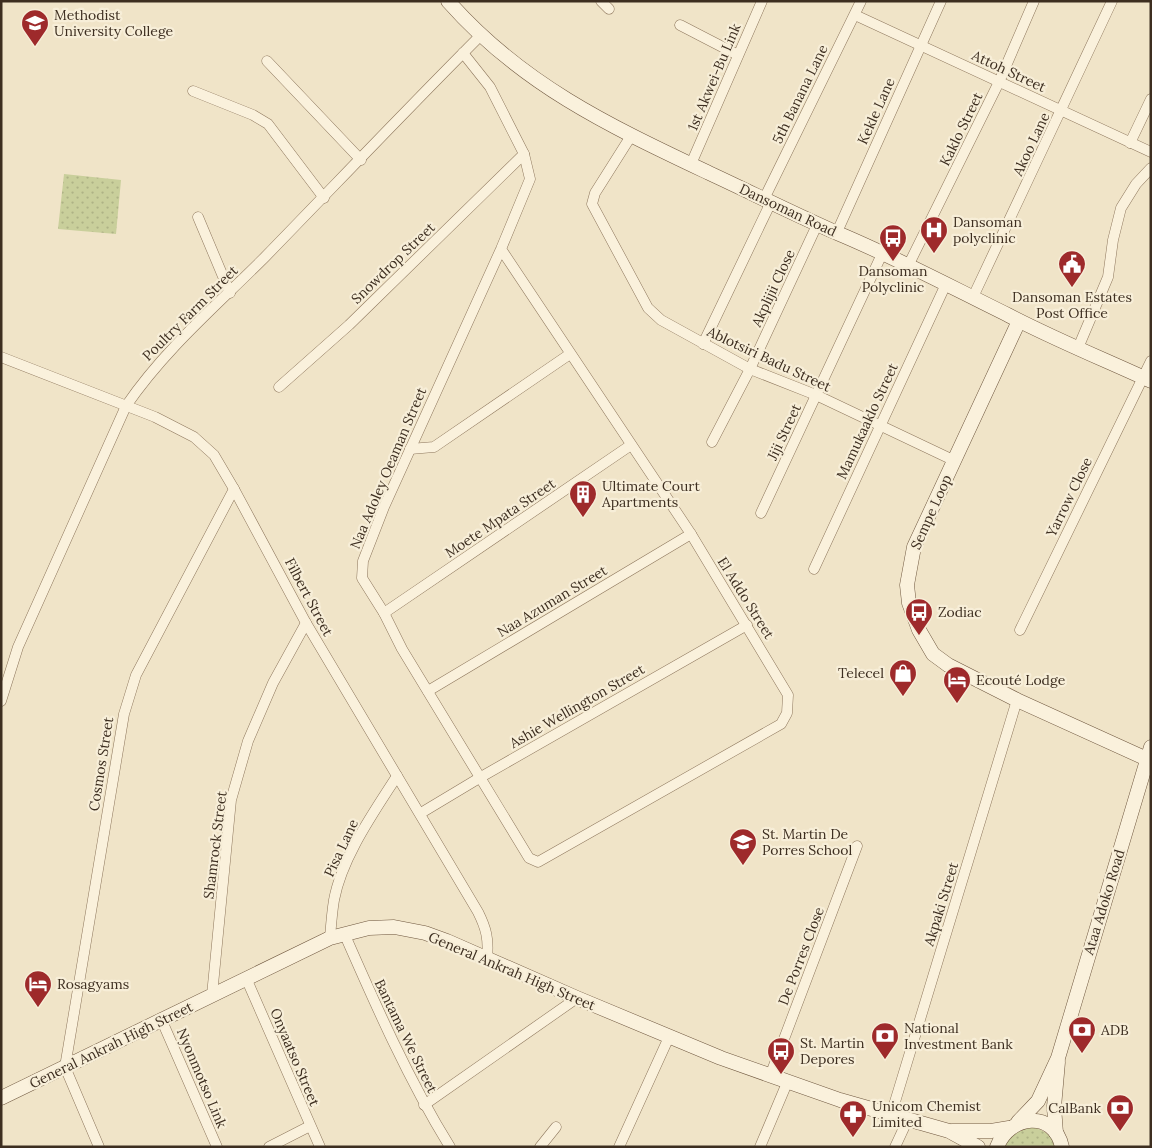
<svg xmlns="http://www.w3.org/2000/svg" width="1152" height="1148" viewBox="0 0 1152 1148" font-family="Lora,serif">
	<defs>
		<pattern id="grass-dots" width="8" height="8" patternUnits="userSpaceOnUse" patternTransform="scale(1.25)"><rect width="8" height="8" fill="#c9cf9b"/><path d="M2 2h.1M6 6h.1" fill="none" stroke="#aeb285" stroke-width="1.8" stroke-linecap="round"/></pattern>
	</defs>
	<rect width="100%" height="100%" fill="#f0e4c8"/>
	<!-- grass -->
	<g fill="url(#grass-dots)">
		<path d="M64,174L121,180L116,234L58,229Z"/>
		<path d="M1027,1127C1042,1128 1050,1133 1057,1147H1003L1010,1135Z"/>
	</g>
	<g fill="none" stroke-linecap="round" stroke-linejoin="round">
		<!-- minor casing -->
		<g stroke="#8d765c" stroke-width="11">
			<g id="minor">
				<path d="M601,1L609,9"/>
				<path d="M855,15L1151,152"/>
				<path d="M680,25L738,55"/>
				<path d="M463,53L490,87L524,154L530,179L501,249L384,507L363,561L362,578L384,613L402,649L529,858L538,862L781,724L787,713L788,695L691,534L501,249"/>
				<path d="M267,61L361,160"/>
				<path d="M193,91L253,115L268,124L324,198"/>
				<path d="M631,136L595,193L592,204L648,308L661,320L750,369L816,395L953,460"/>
				<path d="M1130,143L1151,99"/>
				<path d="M691,164L762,1"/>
				<path d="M764,199L861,1"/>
				<path d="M198,217L230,293"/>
				<path d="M837,232L941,1"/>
				<path d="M908,266L999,82L1034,1"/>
				<path d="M973,297L1112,1"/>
				<path d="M703,344L771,202"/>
				<path d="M1078,348L1108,277L1113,240L1121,208L1136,184L1151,168"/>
				<path d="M1,357L155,417L194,437L214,455L234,489L306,623L478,912C486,928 489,939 487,958"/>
				<path d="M279,387L349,325L524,154"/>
				<path d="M712,442L750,369L817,225"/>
				<path d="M410,449L434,447L570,354"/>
				<path d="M761,513L882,254"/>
				<path d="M814,569L946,284"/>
				<path d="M384,613L631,445"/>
				<path d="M1020,630L1151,361"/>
				<path d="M428,691L691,534"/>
				<path d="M1,701L18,647L126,406C165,349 217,305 265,257C337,183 408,108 481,35"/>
				<path d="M421,813L481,777L747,625"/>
				<path d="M344,933C376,1006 408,1079 450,1147"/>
				<path d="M330,938C331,925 332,912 334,900C342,857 374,812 397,776"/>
				<path d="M246,978L320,1147"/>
				<path d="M212,995L231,800L248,741L273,683L306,623"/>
				<path d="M162,1021L217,1147"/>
				<path d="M770,1076L857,846"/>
				<path d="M424,1105L577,998"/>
				<path d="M891,1115L1017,700"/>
				<path d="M99,1147L65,1067L124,714L136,675L234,489"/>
				<path d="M269,1147L310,1126"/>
				<path d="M540,1147L556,1127"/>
				<path d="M619,1147L669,1037"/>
				<path d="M760,1147L787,1083"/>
				<path d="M895,1147L908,1119"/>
			</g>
		</g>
		<!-- secondary casing -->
		<g stroke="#6f573f" stroke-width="15">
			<g id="secondary">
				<path d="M448,1C522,85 610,126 709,173C752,193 794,214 837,233C895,257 951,287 1008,315C1054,339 1103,359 1151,381"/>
				<path d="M1019,321L914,547L907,585L909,603L919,630L933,654L948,665L1017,700L1147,759"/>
				<path d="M1,1098L330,938L369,928L394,927L425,933L447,941L577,998L721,1058L840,1100L949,1131L978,1147"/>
				<path d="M1018,1122L1038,1101L1058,1058L1151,747"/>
				<path d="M952,1131H991L1009,1128"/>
				<path d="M1056,1133L1054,1107L1058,1062"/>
				<path d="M997,1147C1009,1115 1054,1109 1062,1147"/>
			</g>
		</g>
		<!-- minor -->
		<use href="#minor" stroke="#faf1dc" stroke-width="10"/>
		<!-- secondary -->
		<use href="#secondary" stroke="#faf1dc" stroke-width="14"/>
	</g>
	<!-- icons -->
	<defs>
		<g id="university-pin" transform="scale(1.4375)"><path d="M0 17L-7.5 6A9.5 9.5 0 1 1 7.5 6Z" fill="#9e2a2b" stroke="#f7eed8"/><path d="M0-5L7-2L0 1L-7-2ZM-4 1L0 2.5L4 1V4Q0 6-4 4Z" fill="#fff"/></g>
		<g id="hospital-pin" transform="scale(1.4375)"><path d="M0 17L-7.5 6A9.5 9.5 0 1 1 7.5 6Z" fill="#9e2a2b" stroke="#f7eed8"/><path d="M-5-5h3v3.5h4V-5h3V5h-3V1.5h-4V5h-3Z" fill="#fff"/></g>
		<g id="bus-pin" transform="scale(1.4375)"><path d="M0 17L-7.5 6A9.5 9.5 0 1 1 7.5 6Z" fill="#9e2a2b" stroke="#f7eed8"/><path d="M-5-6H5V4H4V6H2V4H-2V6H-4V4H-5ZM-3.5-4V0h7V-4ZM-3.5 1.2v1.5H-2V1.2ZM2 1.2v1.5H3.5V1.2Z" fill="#fff"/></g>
		<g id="civic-pin" transform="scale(1.4375)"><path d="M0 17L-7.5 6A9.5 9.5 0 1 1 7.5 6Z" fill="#9e2a2b" stroke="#f7eed8"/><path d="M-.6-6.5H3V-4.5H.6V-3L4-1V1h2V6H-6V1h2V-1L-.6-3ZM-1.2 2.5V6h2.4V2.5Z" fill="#fff"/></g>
		<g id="building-pin" transform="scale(1.4375)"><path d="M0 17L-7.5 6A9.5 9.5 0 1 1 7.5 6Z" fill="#9e2a2b" stroke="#f7eed8"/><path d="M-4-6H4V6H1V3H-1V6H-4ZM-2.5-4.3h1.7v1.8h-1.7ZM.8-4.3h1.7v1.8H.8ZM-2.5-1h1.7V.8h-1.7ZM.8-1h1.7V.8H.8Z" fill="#fff"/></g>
		<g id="shop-pin" transform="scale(1.4375)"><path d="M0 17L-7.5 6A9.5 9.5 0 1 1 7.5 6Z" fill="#9e2a2b" stroke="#f7eed8"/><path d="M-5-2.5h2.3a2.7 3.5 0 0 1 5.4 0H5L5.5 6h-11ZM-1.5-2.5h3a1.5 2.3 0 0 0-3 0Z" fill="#fff"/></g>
		<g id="hotel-pin" transform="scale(1.4375)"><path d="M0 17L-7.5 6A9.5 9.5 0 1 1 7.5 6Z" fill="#9e2a2b" stroke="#f7eed8"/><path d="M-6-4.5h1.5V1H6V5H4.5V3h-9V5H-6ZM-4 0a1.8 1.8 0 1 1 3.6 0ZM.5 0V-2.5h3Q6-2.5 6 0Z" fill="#fff"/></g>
		<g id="school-pin" transform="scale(1.4375)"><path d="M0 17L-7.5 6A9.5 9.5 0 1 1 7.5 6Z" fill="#9e2a2b" stroke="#f7eed8"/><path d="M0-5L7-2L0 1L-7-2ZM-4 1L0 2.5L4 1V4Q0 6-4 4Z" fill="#fff"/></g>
		<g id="bank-pin" transform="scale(1.4375)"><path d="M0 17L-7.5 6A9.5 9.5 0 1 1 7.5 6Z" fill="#9e2a2b" stroke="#f7eed8"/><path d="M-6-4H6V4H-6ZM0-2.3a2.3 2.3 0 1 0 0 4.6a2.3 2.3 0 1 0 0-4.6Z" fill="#fff"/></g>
		<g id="pharmacy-pin" transform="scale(1.4375)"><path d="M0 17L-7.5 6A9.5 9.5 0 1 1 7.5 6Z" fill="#9e2a2b" stroke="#f7eed8"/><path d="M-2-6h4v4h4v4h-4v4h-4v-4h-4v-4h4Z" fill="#fff"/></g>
	</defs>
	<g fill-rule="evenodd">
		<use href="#university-pin" x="35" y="23"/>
		<use href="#hospital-pin" x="934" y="230"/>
		<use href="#bus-pin" x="893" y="238"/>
		<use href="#civic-pin" x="1072" y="264"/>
		<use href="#building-pin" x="583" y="494"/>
		<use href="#bus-pin" x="919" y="612"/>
		<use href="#shop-pin" x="903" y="673"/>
		<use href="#hotel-pin" x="957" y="680"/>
		<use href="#school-pin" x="743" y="842"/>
		<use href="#hotel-pin" x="38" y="984"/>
		<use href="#bank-pin" x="1082" y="1030"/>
		<use href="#bank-pin" x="885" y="1036"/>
		<use href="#bus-pin" x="781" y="1051"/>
		<use href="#bank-pin" x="1120" y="1108"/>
		<use href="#pharmacy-pin" x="853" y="1114"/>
	</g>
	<g text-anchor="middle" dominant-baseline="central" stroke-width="4.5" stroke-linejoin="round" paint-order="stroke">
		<!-- poi labels -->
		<g font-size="14" fill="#3d2e20" stroke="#f7eed8" text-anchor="start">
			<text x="54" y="15">Methodist<tspan x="54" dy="16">University College</tspan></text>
			<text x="953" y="222">Dansoman<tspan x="953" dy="16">polyclinic</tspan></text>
			<text x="893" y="271" text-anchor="middle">Dansoman<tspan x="893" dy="16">Polyclinic</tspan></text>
			<text x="1072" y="297" text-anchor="middle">Dansoman Estates<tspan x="1072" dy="16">Post Office</tspan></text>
			<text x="602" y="486">Ultimate Court<tspan x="602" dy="16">Apartments</tspan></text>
			<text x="938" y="612">Zodiac</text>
			<text x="884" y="673" text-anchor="end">Telecel</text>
			<text x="976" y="680">Ecouté Lodge</text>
			<text x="762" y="834">St. Martin De<tspan x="762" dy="16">Porres School</tspan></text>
			<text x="57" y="984">Rosagyams</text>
			<text x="904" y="1028">National<tspan x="904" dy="16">Investment Bank</tspan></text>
			<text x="1101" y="1030">ADB</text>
			<text x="800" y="1043">St. Martin<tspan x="800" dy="16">Depores</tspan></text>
			<text x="872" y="1106">Unicom Chemist<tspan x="872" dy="16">Limited</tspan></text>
			<text x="1101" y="1108" text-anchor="end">CalBank</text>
		</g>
		<!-- street labels -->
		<g font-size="14" fill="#3d2e20" stroke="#f7eed8">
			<text transform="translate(1009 71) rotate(25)">Attoh Street</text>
			<text transform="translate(714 77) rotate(-67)">1st Akwei-Bu Link</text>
			<text transform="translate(800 94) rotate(-64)">5th Banana Lane</text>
			<text transform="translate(876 111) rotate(-66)">Kekle Lane</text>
			<text transform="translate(961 129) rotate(-64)">Kaklo Street</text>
			<text transform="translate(1031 144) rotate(-65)">Akoo Lane</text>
			<text transform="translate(788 210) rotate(25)">Dansoman Road</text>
			<text transform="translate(393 263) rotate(-44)">Snowdrop Street</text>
			<text transform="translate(773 288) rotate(-65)">Akplijii Close</text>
			<text transform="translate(190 313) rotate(-45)">Poultry Farm Street</text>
			<text transform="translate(769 359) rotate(25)">Ablotsiri Badu Street</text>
			<text transform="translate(867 421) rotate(-65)">Mamukaaklo Street</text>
			<text transform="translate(784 432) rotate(-65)">Jiji Street</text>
			<text transform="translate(388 468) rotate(-67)">Naa Adoley Oeaman Street</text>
			<text transform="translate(1069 497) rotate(-64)">Yarrow Close</text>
			<text transform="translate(931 512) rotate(-66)">Sempe Loop</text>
			<text transform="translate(500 518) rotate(-34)">Moete Mpata Street</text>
			<text transform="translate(309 597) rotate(62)">Filbert Street</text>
			<text transform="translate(746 598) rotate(58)">El Addo Street</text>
			<text transform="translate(552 601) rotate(-31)">Naa Azuman Street</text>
			<text transform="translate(577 706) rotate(-30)">Ashie Wellington Street</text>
			<text transform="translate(101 764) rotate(-81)">Cosmos Street</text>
			<text transform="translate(215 845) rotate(-83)">Shamrock Street</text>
			<text transform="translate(341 848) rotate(-65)">Pisa Lane</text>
			<text transform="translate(1104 902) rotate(-73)">Ataa Adoko Road</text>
			<text transform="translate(941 904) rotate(-73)">Akpaki Street</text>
			<text transform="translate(801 956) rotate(-69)">De Porres Close</text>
			<text transform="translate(512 971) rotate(23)">General Ankrah High Street</text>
			<text transform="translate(406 1036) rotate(64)">Bantama We Street</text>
			<text transform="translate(111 1045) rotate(-26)">General Ankrah High Street</text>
			<text transform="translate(295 1057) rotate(67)">Onyaatso Street</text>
			<text transform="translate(202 1078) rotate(67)">Nyonmotso Link</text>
		</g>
	</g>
	<!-- border -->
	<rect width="1152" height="1148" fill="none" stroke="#3d2e20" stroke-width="5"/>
</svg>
